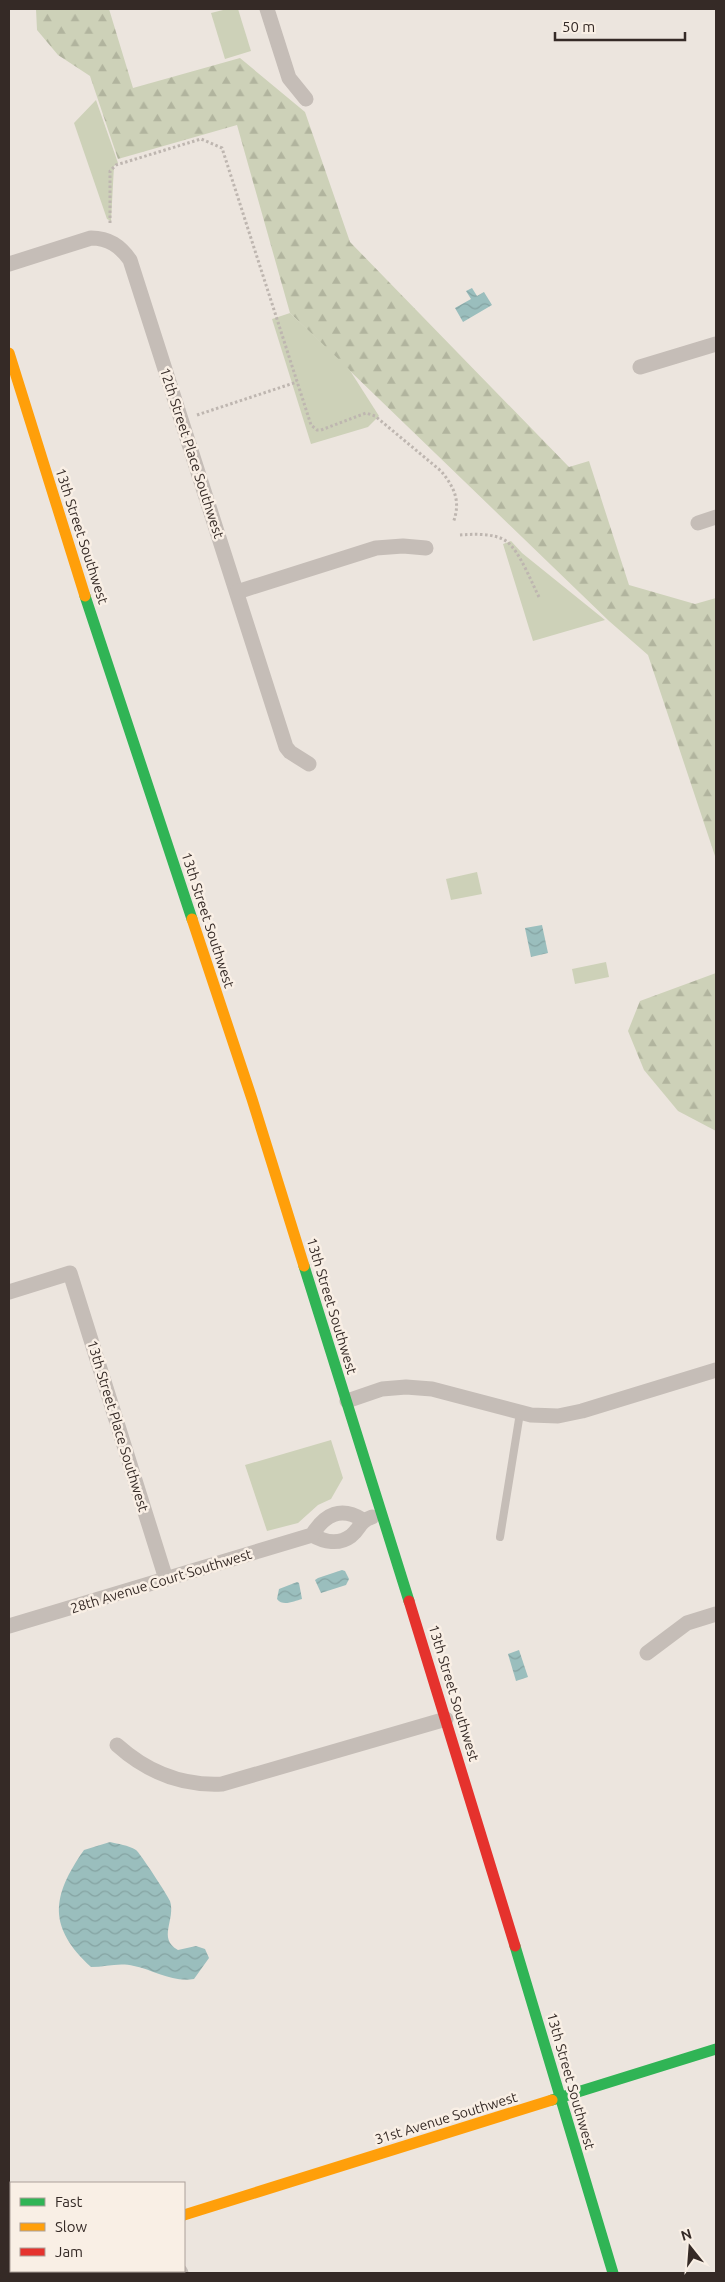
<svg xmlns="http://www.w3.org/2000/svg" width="725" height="2282" viewBox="0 0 725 2282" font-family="Ubuntu,sans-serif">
	<defs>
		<pattern id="forest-firs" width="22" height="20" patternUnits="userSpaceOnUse" patternTransform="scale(1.25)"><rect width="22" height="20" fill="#cdd1b8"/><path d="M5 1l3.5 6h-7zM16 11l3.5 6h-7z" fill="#b1b49e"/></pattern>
		<pattern id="water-waves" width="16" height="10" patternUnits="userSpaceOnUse" patternTransform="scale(1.25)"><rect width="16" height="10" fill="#9abebd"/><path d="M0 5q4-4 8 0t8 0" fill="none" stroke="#85a3a2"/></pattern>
	</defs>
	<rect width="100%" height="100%" fill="#ece5de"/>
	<!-- forest -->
	<g fill="url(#forest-firs)">
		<path d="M36,9H109L133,88L240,58L305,112L350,242L569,467L589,461L629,585L695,604L716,598V859L648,655L609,621L290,313L237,125L118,159L90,76L58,55L37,30Z"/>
		<path d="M716,973V1131L678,1111L644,1070L628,1031L640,1001Z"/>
	</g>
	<!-- park -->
	<g fill="#cdd1b8">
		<path d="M227,9H238L251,51L225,59L211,13Z"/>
		<path d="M96,100L118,163L114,166L111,221L107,219L74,123Z"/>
		<path d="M290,313L349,369L379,416L368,427L311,444L272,319Z"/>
		<path d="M511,541L522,553L605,620L533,641L503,544Z"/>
		<path d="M477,872L482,894L451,900L446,879Z"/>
		<path d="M606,962L609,977L575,984L572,969Z"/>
		<path d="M331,1440L343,1478L331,1499L318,1505L298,1523L267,1531L245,1465Z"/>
	</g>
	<!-- water -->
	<g fill="url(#water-waves)">
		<path d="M472,288L477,296L484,292L492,305L463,322L455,308L471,299L466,291Z"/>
		<path d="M542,925L548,953L531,957L525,928Z"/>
		<path d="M342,1570L345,1571L349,1579L346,1585L321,1593L315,1580L318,1578Z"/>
		<path d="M297,1582L299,1583L302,1599C294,1601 283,1607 277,1599L279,1589Z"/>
		<path d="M519,1650L528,1677L516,1681L508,1654Z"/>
		<path d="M110,1842C118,1844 128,1845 136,1850C140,1853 168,1896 170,1901C176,1920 157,1938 178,1950L196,1946L205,1949L209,1958L194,1979C173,1983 154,1970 134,1966C119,1962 106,1967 91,1967C48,1927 51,1897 84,1850Z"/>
	</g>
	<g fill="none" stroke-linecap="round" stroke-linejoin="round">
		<!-- path -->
		<g stroke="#beb6b0" stroke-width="3" stroke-dasharray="2.5 2.5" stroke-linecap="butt">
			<path d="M110,223V171L116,165L201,139L222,148L311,425L317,430H321L366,413L375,416L441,471C455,488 461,502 453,523"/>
			<path d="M197,415L297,382"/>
			<path d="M460,535C472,534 495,533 506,541C520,551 532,584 540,599"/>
		</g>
		<!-- lane -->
		<path stroke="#c5bdb7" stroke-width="8" d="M500,1537L520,1413"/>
		<!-- street -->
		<g stroke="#c5bdb7" stroke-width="15">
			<path d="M267,9L289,78L306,99"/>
			<path d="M9,264L91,238C109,238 120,246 130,260L286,747L290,752L309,764"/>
			<path d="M640,367L716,344"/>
			<path d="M698,523L716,517"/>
			<path d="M237,592L376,548L403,546L426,548"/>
			<path d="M9,1292L70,1273L166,1579"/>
			<path d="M347,1401L382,1389L406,1387L432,1389L531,1415L558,1416L582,1411L716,1370"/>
			<path d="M312,1535C324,1542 339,1545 351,1536C361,1528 358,1522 372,1517"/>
			<path d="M9,1626L312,1535C325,1514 341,1506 363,1520"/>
			<path d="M647,1653L687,1623L716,1614"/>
			<path d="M117,1745C147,1772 181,1786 222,1784L446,1719"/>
			<path d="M180,2271L181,2273"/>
		</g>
		<!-- fast -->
		<g stroke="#30b455" stroke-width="11">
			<path d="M85,596L192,919"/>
			<path d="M304,1266L409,1601"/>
			<path d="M515,1946L613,2273"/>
			<path d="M552,2100L716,2049"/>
		</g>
		<!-- slow -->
		<g stroke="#ff9f0a" stroke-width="11">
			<path d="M9,353L85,596"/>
			<path d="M192,919L252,1099L304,1266"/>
			<path d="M184,2215L552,2100"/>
		</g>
		<!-- jam -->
		<g stroke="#e5322d" stroke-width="11">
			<path d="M409,1601L515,1946"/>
			<path d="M9,2269L11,2268"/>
		</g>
	</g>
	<g text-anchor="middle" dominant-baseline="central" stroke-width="5" stroke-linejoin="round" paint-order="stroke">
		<!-- street labels -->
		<g font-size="14" fill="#352a26" stroke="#f9efe5">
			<text transform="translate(192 453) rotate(72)">12th Street Place Southwest</text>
			<text transform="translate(82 536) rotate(72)">13th Street Southwest</text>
			<text transform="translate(208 920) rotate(72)">13th Street Southwest</text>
			<text transform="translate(332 1306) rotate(73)">13th Street Southwest</text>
			<text transform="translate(118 1426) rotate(73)">13th Street Place Southwest</text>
			<text transform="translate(161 1581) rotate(-17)">28th Avenue Court Southwest</text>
			<text transform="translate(454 1693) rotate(73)">13th Street Southwest</text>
			<text transform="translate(571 2081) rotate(74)">13th Street Southwest</text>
			<text transform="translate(446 2118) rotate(-17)">31st Avenue Southwest</text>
		</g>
	</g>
	<!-- border -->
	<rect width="725" height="2282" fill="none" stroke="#352a26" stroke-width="20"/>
	<!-- legend -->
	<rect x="10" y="2182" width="175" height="90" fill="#f9efe5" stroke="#aba099"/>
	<rect x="20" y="2198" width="25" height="8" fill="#30b455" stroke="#aba099"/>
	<text x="55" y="2207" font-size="15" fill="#352a26">Fast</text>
	<rect x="20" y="2223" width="25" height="8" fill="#ff9f0a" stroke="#aba099"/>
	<text x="55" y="2232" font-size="15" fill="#352a26">Slow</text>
	<rect x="20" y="2248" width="25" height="8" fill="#e5322d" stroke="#aba099"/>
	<text x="55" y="2257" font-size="15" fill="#352a26">Jam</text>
	<!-- north arrow -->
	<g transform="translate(690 2247) rotate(343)" stroke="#f9efe5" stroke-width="4" paint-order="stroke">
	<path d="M0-4L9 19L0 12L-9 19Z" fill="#352a26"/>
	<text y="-8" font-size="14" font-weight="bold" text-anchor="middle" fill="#352a26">N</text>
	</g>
	<!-- scale -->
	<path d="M555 32v8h130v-8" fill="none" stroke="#352a26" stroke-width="2.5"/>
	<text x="562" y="32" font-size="15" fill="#352a26" stroke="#f9efe5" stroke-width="4" paint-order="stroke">50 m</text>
</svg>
